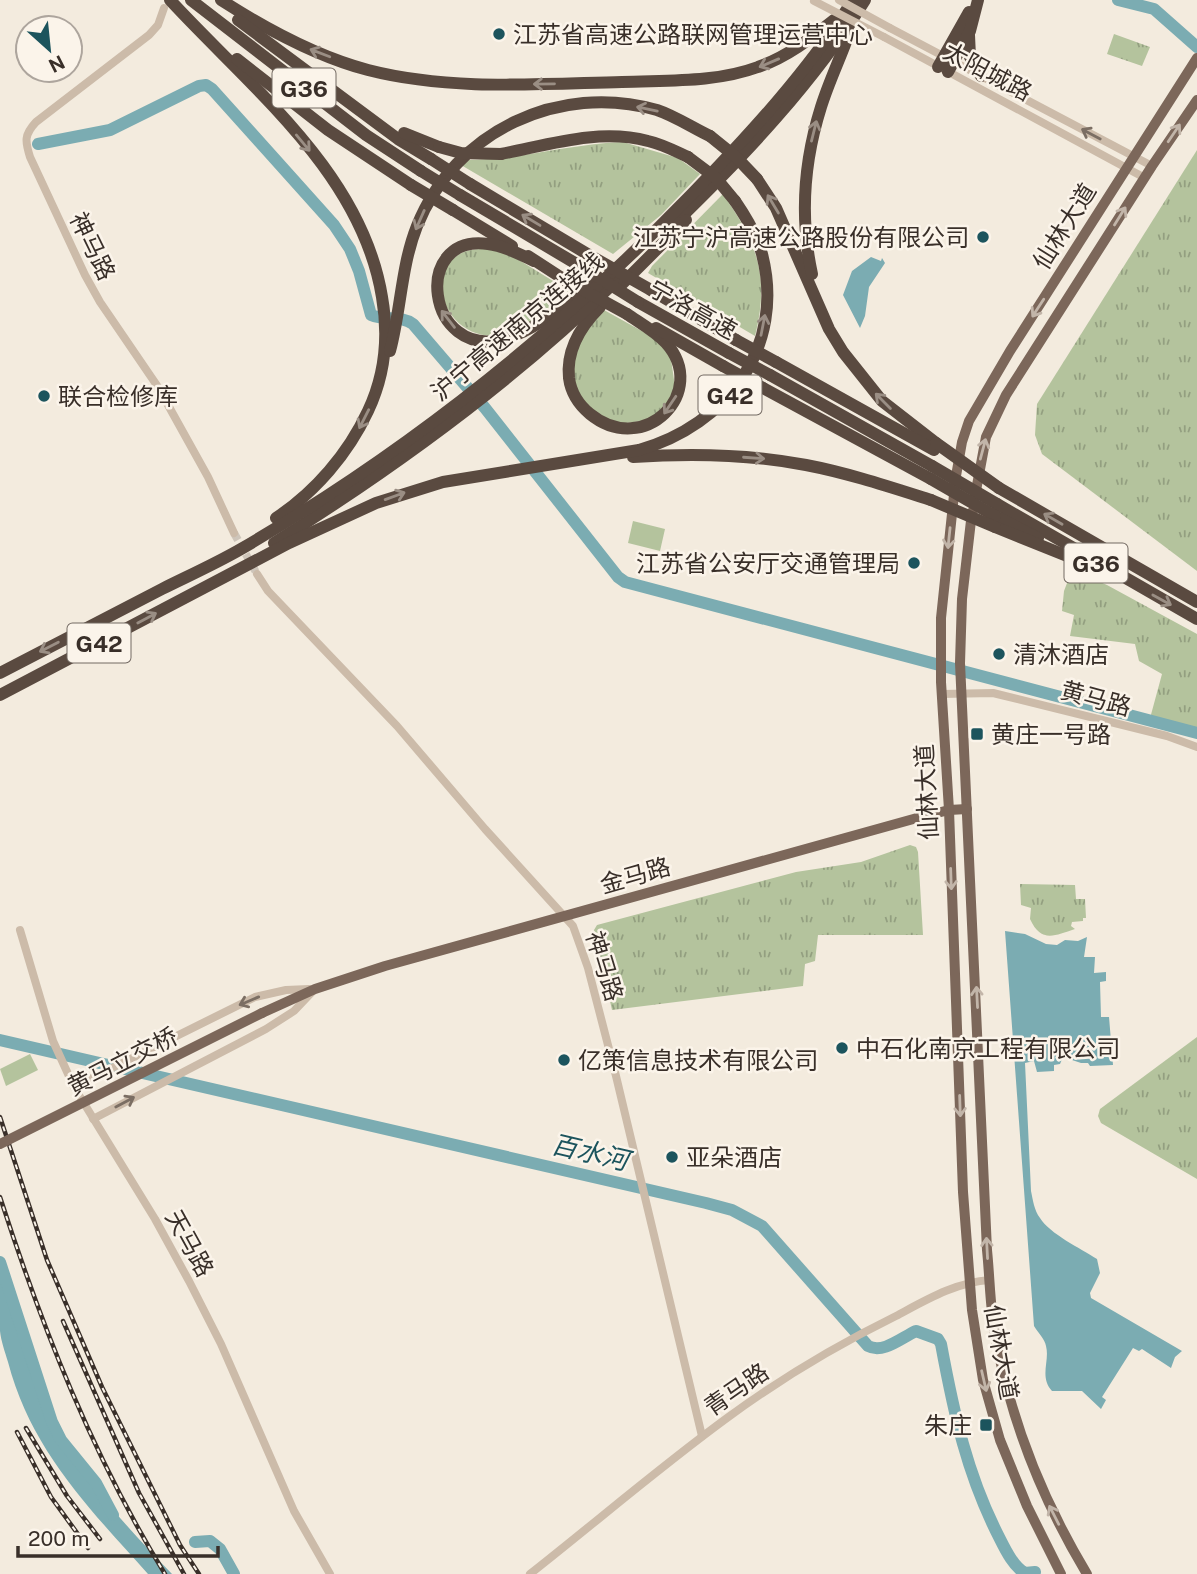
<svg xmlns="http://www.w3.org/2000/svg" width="1197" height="1574" viewBox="0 0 1197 1574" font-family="'Public Sans','Noto Sans SC',sans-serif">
	<defs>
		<pattern id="grass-tufts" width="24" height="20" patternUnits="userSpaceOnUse" patternTransform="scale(1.75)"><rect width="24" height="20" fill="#b4c39d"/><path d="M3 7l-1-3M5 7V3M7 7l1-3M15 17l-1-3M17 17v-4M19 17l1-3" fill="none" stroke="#939f80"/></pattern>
	</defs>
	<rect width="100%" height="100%" fill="#f3ebde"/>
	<!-- grass -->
	<g fill="url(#grass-tufts)">
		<path d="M1114,34L1150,47L1142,66L1107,54Z"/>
		<path d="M623,142L678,158L700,174L661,215L613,254L461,165L465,160C518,160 569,144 623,142Z"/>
		<path d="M1197,150V571L1042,454L1035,435L1037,404Z"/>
		<path d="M723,194C757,243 770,276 755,336L648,273L652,266Z"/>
		<path d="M490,248L514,257L571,292C555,305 523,332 504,335C445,345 420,270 464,252C471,249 482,249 490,248Z"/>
		<path d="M604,310L649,335L662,346L671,359L675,387L670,402L649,420L618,424L594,413L577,393L572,367L580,339Z"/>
		<path d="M1072,570L1107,585L1197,634V737L1149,722L1162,674L1139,661L1135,644L1070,636L1074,615L1062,611L1064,591Z"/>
		<path d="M910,845L916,847L918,852L923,935H818L815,961L805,964L803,986L612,1010L594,930L597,925L796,872L861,862Z"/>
		<path d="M1020,884L1075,885L1076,899H1085L1086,918H1083V921L1072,922L1071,926L1075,929C1054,936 1041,943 1030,919L1031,908L1021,905Z"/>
		<path d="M1197,1037V1179L1101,1123L1098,1116L1100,1109Z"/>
	</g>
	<!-- garden -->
	<g fill="#b4c39d">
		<path d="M633,521L665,529L660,551L628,543Z"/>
		<path d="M30,1054L38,1070L6,1086L0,1069Z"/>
	</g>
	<!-- water -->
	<g fill="#7bacb2">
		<path d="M871,257L881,261L882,258L885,263L869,287L865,316L860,328L843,295L852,271Z"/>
		<path d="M1005,931L1025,934L1046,944L1057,945L1065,940L1078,941L1087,937L1084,957H1095L1094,973L1106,972V981L1100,982L1101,1017H1109L1113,1065L1090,1066L1088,1063H1081L1063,1057L1060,1064L1054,1065V1071L1037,1072L1034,1061L1025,1063L1031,1191C1033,1200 1034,1210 1040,1218C1050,1234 1080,1248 1097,1259L1100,1273L1090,1293L1091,1298L1182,1351L1175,1357L1171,1368L1142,1349L1139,1351L1133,1348L1102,1397L1106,1400L1101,1409L1082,1391H1052C1039,1377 1050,1361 1046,1346C1045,1339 1038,1333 1034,1326Z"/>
		<path d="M0,1261L50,1418C80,1477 126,1526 172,1574H148C89,1508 31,1450 8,1362C5,1352 1,1341 0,1331C0,1308 0,1284 0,1261Z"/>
	</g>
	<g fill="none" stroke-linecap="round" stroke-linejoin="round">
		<!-- river -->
		<g stroke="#7bacb2" stroke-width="12">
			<path d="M1118,0L1154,9L1197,47"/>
			<path d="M38,144L110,130L199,86L206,85L212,89L334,225L350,249L359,271L371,315C385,321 401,315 413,324L485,408L618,577L625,582L1197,733"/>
			<path d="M0,1040L706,1203L732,1210L762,1226L868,1346C883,1354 901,1338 916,1331L938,1339L941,1344C954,1414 967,1475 1000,1539C1006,1551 1014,1567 1025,1573L1035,1572"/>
			<path d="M0,1262L52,1422L61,1440L96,1483L113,1515"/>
			<path d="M195,1542L210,1541L220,1549L234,1574"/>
		</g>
		<!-- minor-tunnel -->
		<path stroke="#cec5ba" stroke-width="8" stroke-dasharray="8 4" stroke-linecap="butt" d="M234,533L257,574"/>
		<!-- minor -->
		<g stroke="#ccbba9" stroke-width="8">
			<path d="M164,8L158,25L149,35L36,122C24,135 25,141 30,157L85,275L100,302L158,387L208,477L234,533"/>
			<path d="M890,28L1152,166"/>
			<path d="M884,37L1145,178"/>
			<path d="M257,574L268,591L397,726L485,829L573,926L588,968L616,1076L702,1436"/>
			<path d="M942,694L993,693L1167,736L1197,747"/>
			<path d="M20,930L53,1041L74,1087L155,1219L189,1281L221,1344L294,1511L330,1574"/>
			<path d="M74,1087L255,997L286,990L309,989"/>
			<path d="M93,1119L266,1029L294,1011L313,991"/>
			<path d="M530,1574C596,1522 660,1467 727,1418C780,1379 837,1345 896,1316C926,1300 956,1282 990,1280"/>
		</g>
		<!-- major -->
		<g stroke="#7c675a" stroke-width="10">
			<path d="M975,496L986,437L1006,395L1152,166L1197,100"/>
			<path d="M972,512L962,599L960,663L987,1250C990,1279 990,1311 996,1340C1012,1424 1043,1501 1087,1574"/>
			<path d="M262,1013L315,989L385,966L917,818L949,810L967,809"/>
			<path d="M1061,1574L1027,1506L1000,1440L983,1380L972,1310L963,1192L949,810L941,682V618L956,476L962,442L969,421L1010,351L1197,58"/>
		</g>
		<!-- highway -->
		<g stroke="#5a4a40" stroke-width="12">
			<path d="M170,0C251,88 362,173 382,297C389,337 385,375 368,411C348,454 315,492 276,518"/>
			<path d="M191,0L366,135L421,171"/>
			<path d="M221,0C266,29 315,56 368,70C450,91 538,84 622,82C666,80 715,83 758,67C787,57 810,39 834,20"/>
			<path d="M238,20L398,139L431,159"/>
			<path d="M969,35L970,57L981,76"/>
			<path d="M237,59L328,130L411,185"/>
			<path d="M938,67L969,12"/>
			<path d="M948,72L970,31L978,0"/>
			<path d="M404,133L439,147"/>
			<path d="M501,154C548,145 599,128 648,141C662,144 675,151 688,157"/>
			<path d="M757,179L776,208L829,329L843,352L882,401L936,443"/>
			<path d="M470,184L589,255"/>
			<path d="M460,195L580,266"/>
			<path d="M453,210L512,246"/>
			<path d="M675,223C745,155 813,83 865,0"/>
			<path d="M528,256L565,280"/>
			<path d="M534,261C519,254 504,246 488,244C411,233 426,360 504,339C537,330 563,305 589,284"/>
			<path d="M812,274C800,219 804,161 821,107C829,81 841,57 850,31"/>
			<path d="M622,284L686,220"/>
			<path d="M651,290L736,340"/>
			<path d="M638,302L729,353"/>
			<path d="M600,307C580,327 566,350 569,378C571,393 579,405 590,414C644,458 710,392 666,343C655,331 640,323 627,314"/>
			<path d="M656,328L723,366"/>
			<path d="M390,351C401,310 401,266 417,226C455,131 559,82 657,110C675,116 693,128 710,136"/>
			<path d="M776,362L934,450"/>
			<path d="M770,375L932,466"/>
			<path d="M763,388L931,479"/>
			<path d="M633,457C691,453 749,454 806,465C848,473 890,487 931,500"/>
			<path d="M999,488L1197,602"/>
			<path d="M997,504L1197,619"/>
			<path d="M995,516L1038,538"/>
			<path d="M995,527L1087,564"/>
			<path d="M274,543C397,466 514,381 617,280"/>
			<path d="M0,673C54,645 108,617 162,589C188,576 215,564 241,549C407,452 557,333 691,195C749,135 808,71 853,0"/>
			<path d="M0,695L289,543L376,503L443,482L639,450C727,425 786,347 762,254C757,235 746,217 735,201"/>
		</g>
		<!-- rail casing -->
		<g stroke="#392f29" stroke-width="4.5">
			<g id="rail">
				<path d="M0,1117L47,1260L102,1387L180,1545L199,1574"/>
				<path d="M0,1197C42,1327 93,1457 165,1574"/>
				<path d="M63,1321L139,1493L184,1574"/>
				<path d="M26,1428L67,1496L100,1539"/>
				<path d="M17,1432L51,1497L88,1548"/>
			</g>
		</g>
		<!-- rail -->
		<use href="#rail" stroke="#fbf4ea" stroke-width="2" stroke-dasharray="5" stroke-linecap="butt"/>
		<!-- minor-bridge -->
		<g stroke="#ccbba9" stroke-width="8">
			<path d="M839,0L890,28"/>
			<path d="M814,1L884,37"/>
		</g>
		<!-- major-bridge -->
		<path stroke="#7c675a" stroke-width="10" d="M0,1144L262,1013"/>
		<!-- highway-bridge -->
		<g stroke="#5a4a40" stroke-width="12">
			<path d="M710,136L736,157L757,179"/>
			<path d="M439,147L461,153L501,154"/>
			<path d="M688,157L716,178L735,201"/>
			<path d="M431,159L470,184"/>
			<path d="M421,171L460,195"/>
			<path d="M411,185L453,210"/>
			<path d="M589,255L651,290"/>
			<path d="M580,266L638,302"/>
			<path d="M565,280L627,314"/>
			<path d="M736,340L776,362"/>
			<path d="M729,353L770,375"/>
			<path d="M723,366L763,388"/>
			<path d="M936,443L999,488"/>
			<path d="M932,466L997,504"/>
			<path d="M931,479L995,516"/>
			<path d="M931,500L995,527"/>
		</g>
	</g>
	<!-- one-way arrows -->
	<defs><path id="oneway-shaft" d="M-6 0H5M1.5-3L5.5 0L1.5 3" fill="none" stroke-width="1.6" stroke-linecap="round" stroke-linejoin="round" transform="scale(1.75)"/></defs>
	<g stroke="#9a8e84">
		<use href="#oneway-shaft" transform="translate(320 53) rotate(-159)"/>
		<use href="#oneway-shaft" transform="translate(769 63) rotate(157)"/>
		<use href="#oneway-shaft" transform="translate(544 84) rotate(179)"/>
		<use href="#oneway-shaft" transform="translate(647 109) rotate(-168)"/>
		<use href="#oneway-shaft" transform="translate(814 131) rotate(-76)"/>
		<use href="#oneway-shaft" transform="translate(303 143) rotate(50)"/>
		<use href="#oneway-shaft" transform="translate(773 204) rotate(-121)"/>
		<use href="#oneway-shaft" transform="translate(420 220) rotate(114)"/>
		<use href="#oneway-shaft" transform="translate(531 220) rotate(-149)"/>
		<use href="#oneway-shaft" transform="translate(448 319) rotate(-128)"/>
		<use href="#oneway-shaft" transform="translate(763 325) rotate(-79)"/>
		<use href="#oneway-shaft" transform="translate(883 401) rotate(-135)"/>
		<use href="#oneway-shaft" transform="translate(670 405) rotate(124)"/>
		<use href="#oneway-shaft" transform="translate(364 419) rotate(117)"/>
		<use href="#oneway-shaft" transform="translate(754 458) rotate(4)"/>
		<use href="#oneway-shaft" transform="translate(395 496) rotate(-20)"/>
		<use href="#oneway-shaft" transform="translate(1053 519) rotate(-150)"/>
		<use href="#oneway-shaft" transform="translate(1162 600) rotate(29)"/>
		<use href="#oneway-shaft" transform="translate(147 618) rotate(-28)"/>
		<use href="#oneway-shaft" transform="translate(49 647) rotate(153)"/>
	</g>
	<g stroke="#c2b5a9">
		<use href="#oneway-shaft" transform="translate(1174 133) rotate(-56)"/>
		<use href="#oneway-shaft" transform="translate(1120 216) rotate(-58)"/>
		<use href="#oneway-shaft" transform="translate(1038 308) rotate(123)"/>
		<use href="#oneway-shaft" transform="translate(983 449) rotate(-75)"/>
		<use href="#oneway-shaft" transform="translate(949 538) rotate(96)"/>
		<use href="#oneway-shaft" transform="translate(951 879) rotate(88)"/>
		<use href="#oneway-shaft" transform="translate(977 997) rotate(-93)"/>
		<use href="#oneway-shaft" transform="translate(960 1106) rotate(88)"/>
		<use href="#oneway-shaft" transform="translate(987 1248) rotate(-93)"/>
		<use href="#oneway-shaft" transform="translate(984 1381) rotate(77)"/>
		<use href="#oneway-shaft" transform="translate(1054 1515) rotate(-117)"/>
	</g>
	<g stroke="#7b6e63">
		<use href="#oneway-shaft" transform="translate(1091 134) rotate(-152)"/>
		<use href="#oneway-shaft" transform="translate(249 1001) rotate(157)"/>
		<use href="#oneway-shaft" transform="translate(125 1102) rotate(-28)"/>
	</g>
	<!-- markers -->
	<g fill="#1c545d" stroke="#fbf4ea" stroke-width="2.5">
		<circle cx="499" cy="34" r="7"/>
		<circle cx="983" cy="237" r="7"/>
		<circle cx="44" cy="396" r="7"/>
		<circle cx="914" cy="563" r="7"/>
		<circle cx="999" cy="654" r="7"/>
		<rect x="970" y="727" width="14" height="14" rx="3.5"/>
		<circle cx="842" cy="1048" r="7"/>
		<circle cx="564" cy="1060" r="7"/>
		<circle cx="672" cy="1157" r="7"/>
		<rect x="979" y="1418" width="14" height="14" rx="3.5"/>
	</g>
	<g text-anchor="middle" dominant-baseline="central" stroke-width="5" stroke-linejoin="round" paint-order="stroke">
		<!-- shield labels -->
		<g fill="#fbf4ea" stroke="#736a63" stroke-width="2">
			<rect x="272.5" y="68.5" width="63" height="39" rx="5"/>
			<rect x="698.5" y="375.5" width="63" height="39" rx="5"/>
			<rect x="1064.5" y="543.5" width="63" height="39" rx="5"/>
			<rect x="67.5" y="623.5" width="63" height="39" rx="5"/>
		</g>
		<g font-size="23" font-weight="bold" fill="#392f29">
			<text x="304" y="88">G36</text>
			<text x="730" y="395">G42</text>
			<text x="1096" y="563">G36</text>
			<text x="99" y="643">G42</text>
		</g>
		<!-- poi labels -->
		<g font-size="24" fill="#392f29" stroke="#fbf4ea" text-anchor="start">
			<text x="513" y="34">江苏省高速公路联网管理运营中心</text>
			<text x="969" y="237" text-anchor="end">江苏宁沪高速公路股份有限公司</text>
			<text x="58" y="396">联合检修库</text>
			<text x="900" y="563" text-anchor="end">江苏省公安厅交通管理局</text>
			<text x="1013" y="654">清沐酒店</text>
			<text x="991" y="734">黄庄一号路</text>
			<text x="856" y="1048">中石化南京工程有限公司</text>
			<text x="578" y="1060">亿策信息技术有限公司</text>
			<text x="686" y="1157">亚朵酒店</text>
			<text x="972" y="1425" text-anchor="end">朱庄</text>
		</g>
		<!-- street labels -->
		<g font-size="24" fill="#392f29" stroke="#fbf4ea">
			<text transform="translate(988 71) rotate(28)">太阳城路</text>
			<text transform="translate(1064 226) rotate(-58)">仙林大道</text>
			<text transform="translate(93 246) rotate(64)">神马路</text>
			<text transform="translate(693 309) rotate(29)">宁洛高速</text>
			<text transform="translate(517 326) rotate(-40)">沪宁高速南京连接线</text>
			<text transform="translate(1096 698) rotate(15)">黄马路</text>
			<text transform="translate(926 792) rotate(-93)">仙林大道</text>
			<text transform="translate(635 875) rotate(-16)">金马路</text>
			<text transform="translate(605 966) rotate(73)">神马路</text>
			<text transform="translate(122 1061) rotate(-27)">黄马立交桥</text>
			<text transform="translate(190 1243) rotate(61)">天马路</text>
			<text transform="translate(1002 1352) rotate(80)">仙林大道</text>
			<text transform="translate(736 1389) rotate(-35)">青马路</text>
		</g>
		<!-- water labels -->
		<g font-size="26" font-style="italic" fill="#1c545d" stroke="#fbf4ea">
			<text transform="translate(590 1152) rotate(13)">百水河</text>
		</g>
	</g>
	<!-- north arrow -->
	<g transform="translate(49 49) rotate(153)"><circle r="33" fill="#fbf4ea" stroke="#ada59d" stroke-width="2"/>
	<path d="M0-5L12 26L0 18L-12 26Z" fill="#1c545d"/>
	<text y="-10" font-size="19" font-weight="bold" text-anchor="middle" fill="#392f29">N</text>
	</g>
	<!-- scale -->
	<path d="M18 1546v10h200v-10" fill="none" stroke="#392f29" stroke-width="3.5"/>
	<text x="28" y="1546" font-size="21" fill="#392f29" stroke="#fbf4ea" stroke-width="5" paint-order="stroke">200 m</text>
</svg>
